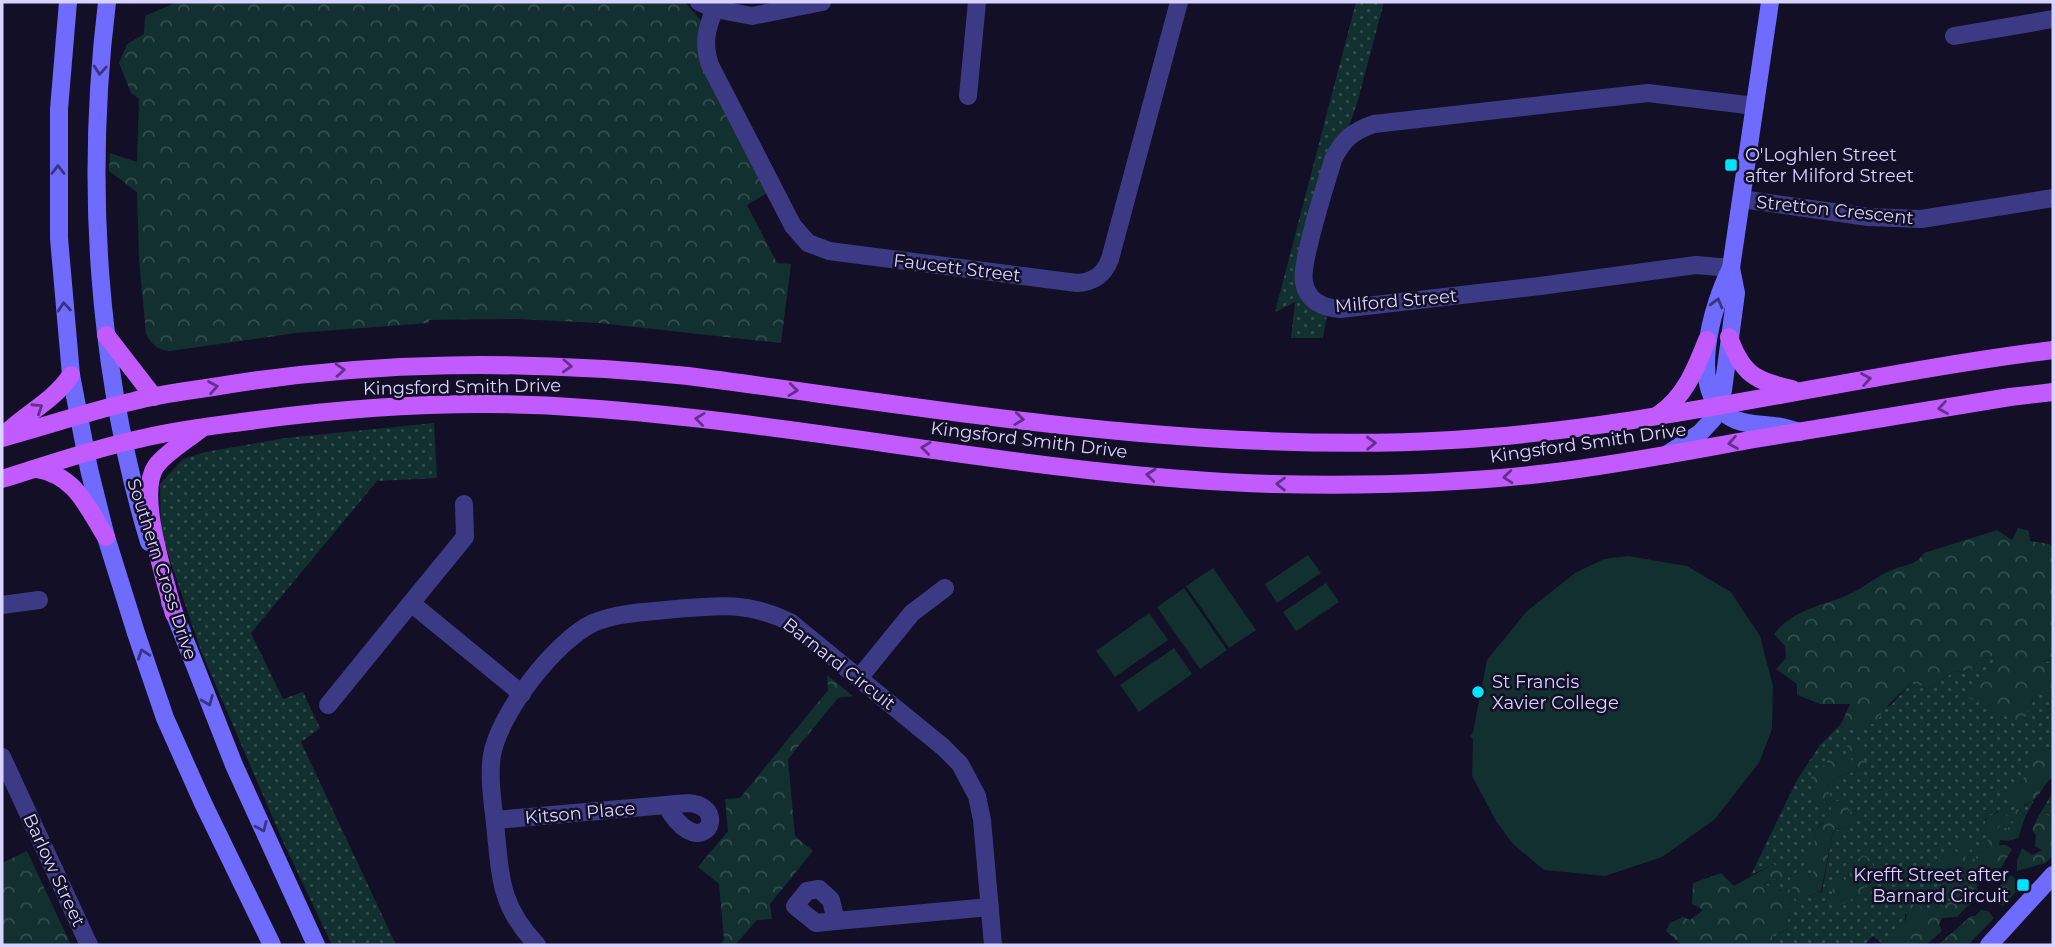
<svg xmlns="http://www.w3.org/2000/svg" width="2055" height="947" viewBox="0 0 2055 947" font-family="Montserrat,sans-serif">
	<defs>
		<pattern id="grass-dots" width="8" height="8" patternUnits="userSpaceOnUse" patternTransform="scale(1.75)"><rect width="8" height="8" fill="#12302f"/><path d="M2 2h.1M6 6h.1" fill="none" stroke="#344d4e" stroke-width="1.8" stroke-linecap="round"/></pattern>
		<pattern id="forest-crowns" width="20" height="18" patternUnits="userSpaceOnUse" patternTransform="scale(1.75)"><rect width="20" height="18" fill="#12302f"/><path d="M2 6a3 3 0 1 1 6 0M12 15a3 3 0 1 1 6 0" fill="none" stroke="#344d4e"/></pattern>
	</defs>
	<rect width="100%" height="100%" fill="#130f26"/>
	<!-- grass -->
	<g fill="url(#grass-dots)" fill-rule="evenodd">
		<path d="M1356,2H1384L1358,100L1304,262L1303,293L1315,312L1327,315L1323,338H1291L1295,302L1275,312Z"/>
		<path d="M434,423L437,478L377,481L251,633L283,699L303,692L320,728L301,742L396,945H332L285,846L201,651L161,533L160,484L183,459L205,452L286,438Z"/>
		<path d="M1997,657L2032,703L2039,662L2053,661V754L2041,749L2017,789L2024,806L2034,801L2026,815L2017,809L2014,822L2006,831L1998,830L2001,822L1998,811L1985,820L1988,846L1978,854L1979,859L1963,858L1959,852L1946,869L1950,866L1955,869L1947,885L1956,892L1948,904L1935,908L1933,914L1914,903L1905,915C1905,928 1909,936 1918,945H1884L1873,936L1864,945H1774L1772,936L1787,930L1791,893L1764,886L1768,881L1774,879L1780,869L1773,864L1751,875L1797,780L1820,745L1841,724L1843,729L1891,705L1913,681L1927,689L1954,672L1970,670L1983,658ZM1855,755L1867,768L1842,775L1827,785L1831,800L1816,788L1828,765L1853,761ZM1832,812L1849,827L1833,831L1822,892L1808,896L1798,868L1803,870L1804,877L1814,873L1811,862L1800,857L1813,852L1816,830ZM1857,860L1864,887L1854,898L1845,881L1851,870L1847,862Z"/>
		<path d="M2053,792V828L2048,815H2039Z"/>
	</g>
	<!-- forest -->
	<g fill="url(#forest-crowns)">
		<path d="M177,2H685L702,22L769,192L747,205L777,263L791,264L781,343L599,323L518,319L429,320V323L296,333L170,351C158,350 153,346 146,334L139,259L137,192L109,171L110,153L137,162L139,99L131,93L119,63L127,44L144,34L145,16Z"/>
		<path d="M2018,528L2029,531L2030,541L2049,544L2053,547V661L2040,662L2053,674L2051,690L2035,693L2022,725L1968,697L1996,657L1983,658L1970,670L1954,672L1927,689L1913,681C1900,695 1883,706 1877,723L1843,729L1841,724L1850,704H1820L1797,695V684L1776,669L1786,658L1785,646L1774,634C1795,607 1826,606 1854,592C1867,585 1879,575 1892,570C1906,564 1915,566 1924,553L1997,530L2012,540Z"/>
		<path d="M827,675L853,696L838,698L788,759L795,836L813,851L770,904L772,919L757,920L735,945H720L724,939L719,884L698,867L728,831L725,799L740,798L828,690Z"/>
		<path d="M1854,738L1868,749L1861,759L1867,762V768L1842,775L1827,785L1831,800L1818,805L1811,792L1816,787L1810,779L1820,766L1828,765L1825,753L1839,756L1847,755L1853,761L1855,755L1846,747Z"/>
		<path d="M2041,749L2053,754V776C2037,792 2037,809 2012,804L2010,793L2017,789L2030,767L2028,754Z"/>
		<path d="M1845,800L1846,806L1855,816L1849,827L1833,831L1821,892L1808,896L1805,904L1799,903L1791,894L1787,930L1772,936L1774,945H1682L1666,931L1670,923L1683,917L1690,920L1703,910L1692,904L1693,883L1721,873L1734,886L1773,864L1790,872L1787,881L1779,882L1774,879L1768,881L1764,885L1773,886L1780,891L1788,887L1791,892L1798,867L1803,870L1805,877L1813,873L1810,862L1799,858L1805,852H1813L1816,830L1823,823L1825,815L1832,812L1830,806L1836,801Z"/>
		<path d="M2016,808L2026,815L2018,838L2008,841L2000,840L1999,845H2006L2012,849L2001,868L1984,869L1976,878L1978,895L1957,917L1942,918L1939,924L1942,931L1926,945H1918L1911,938L1907,944L1892,943L1893,930L1905,925L1908,906L1914,903L1933,913L1935,908L1948,904L1956,892L1946,886L1954,869L1950,866L1945,870L1939,864L1940,857H1947L1954,851L1959,852L1963,841L1973,840L1971,849L1964,858L1978,859V854L1988,846L1985,821L1990,816L2004,810L2007,817L2001,822L1998,830H2006L2013,822L2012,816Z"/>
		<path d="M2039,815H2048L2053,828V855L2046,863L2017,871V861L2022,848L2032,855L2042,850L2035,846L2036,835L2032,830Z"/>
		<path d="M27,851L71,945H2V863Z"/>
		<path d="M1863,855L1872,860L1875,876L1854,898L1838,906L1832,891L1837,880L1843,877L1845,881L1851,871L1847,862L1848,857L1857,860Z"/>
		<path d="M2011,875L2017,880L2018,890L2003,906L1995,901L1993,893Z"/>
		<path d="M1981,910L1988,911L1994,918L1968,945H1938L1971,916H1975Z"/>
	</g>
	<!-- garden -->
	<g fill="#12302f">
		<path d="M1308,555L1321,573L1277,603L1265,584Z"/>
		<path d="M1628,556L1687,566L1731,592L1760,636L1773,686L1772,729L1759,763L1714,820L1662,857L1605,876L1544,870L1513,844L1496,821L1472,776L1473,740L1470,736L1473,732L1487,660L1527,611L1575,573L1604,559Z"/>
		<path d="M1213,568L1256,630L1229,648L1186,586Z"/>
		<path d="M1326,583L1339,602L1296,631L1283,612Z"/>
		<path d="M1184,588L1227,650L1200,669L1157,607Z"/>
		<path d="M1149,613L1168,640L1115,677L1096,651Z"/>
		<path d="M1174,648L1192,674L1139,712L1120,685Z"/>
	</g>
	<g fill="none" stroke-linecap="round" stroke-linejoin="round">
		<!-- street -->
		<g stroke="#3d3a85" stroke-width="18">
			<path d="M699,2L715,9C706,29 703,44 710,65L793,226L808,243L829,251L1077,283C1094,282 1104,275 1110,259L1179,2"/>
			<path d="M715,9L752,16L822,2"/>
			<path d="M1954,36L2053,19"/>
			<path d="M968,96L977,2"/>
			<path d="M1741,199L1868,217L1921,219L2053,198"/>
			<path d="M1731,268L1696,265L1540,286L1340,309C1323,308 1307,301 1304,282C1300,263 1326,184 1333,160C1342,140 1353,131 1374,124L1648,93L1755,106"/>
			<path d="M464,504L465,537L411,603L522,694"/>
			<path d="M2,605L39,600"/>
			<path d="M859,678L912,613L945,588"/>
			<path d="M328,705L411,603"/>
			<path d="M2,757L89,945"/>
			<path d="M495,820L666,805C678,804 694,800 704,808C723,823 695,857 666,805"/>
			<path d="M836,921L816,923L795,906L807,891L819,889L831,900L836,921L990,907"/>
			<path d="M537,945C502,908 501,883 496,834C494,809 488,780 492,755C499,714 555,641 593,623C619,612 649,612 676,609C720,605 749,602 790,622L943,747L960,764L977,796L982,820L993,945"/>
		</g>
		<!-- secondary -->
		<g stroke="#6f6bff" stroke-width="18">
			<path d="M68,2L59,109V238L71,375L89,469L106,537L136,633L165,718L203,803L272,945"/>
			<path d="M107,2C85,182 97,368 149,542"/>
			<path d="M1731,268C1713,303 1683,398 1736,420C1749,425 1761,424 1774,426C1782,426 1791,430 1800,432"/>
			<path d="M1666,455L1700,433L1713,419L1719,405L1723,390L1736,293L1731,268L1770,2"/>
			<path d="M170,602L234,765L316,945"/>
			<path d="M1989,945L2053,875"/>
		</g>
		<!-- primary -->
		<g stroke="#c25bff" stroke-width="18">
			<path d="M106,335L154,397"/>
			<path d="M1729,337C1742,374 1755,381 1792,389"/>
			<path d="M1658,415C1685,397 1695,370 1707,340"/>
			<path d="M2,437C24,414 53,402 71,375"/>
			<path d="M2,438C46,426 90,411 134,401C160,394 187,391 213,387C374,360 525,360 688,376C941,409 1196,455 1452,440C1654,428 1852,375 2053,350"/>
			<path d="M37,469C76,476 87,507 106,537"/>
			<path d="M2,479C47,465 92,449 139,439C175,430 212,426 249,421C360,406 473,399 585,408C815,424 1042,477 1273,484C1364,486 1457,484 1548,473C1615,465 1682,452 1749,440C1836,426 1923,411 2010,397L2053,392"/>
			<path d="M174,614C166,581 136,494 156,466C165,453 190,438 202,428"/>
		</g>
	</g>
	<!-- one-way arrows -->
	<defs><path id="oneway-chevron" d="M-2-3.5L2.5 0L-2 3.5" fill="none" stroke-width="1.6" stroke-linecap="round" stroke-linejoin="round" transform="scale(1.75)"/></defs>
	<g stroke="#38347d">
		<use href="#oneway-chevron" transform="translate(100 70) rotate(94)"/>
		<use href="#oneway-chevron" transform="translate(58 170) rotate(-90)"/>
		<use href="#oneway-chevron" transform="translate(1717 303) rotate(-75)"/>
		<use href="#oneway-chevron" transform="translate(64 307) rotate(-95)"/>
		<use href="#oneway-chevron" transform="translate(143 654) rotate(-109)"/>
		<use href="#oneway-chevron" transform="translate(208 701) rotate(68)"/>
		<use href="#oneway-chevron" transform="translate(262 827) rotate(66)"/>
	</g>
	<g stroke="#623188">
		<use href="#oneway-chevron" transform="translate(567 366) rotate(3)"/>
		<use href="#oneway-chevron" transform="translate(340 370) rotate(-4)"/>
		<use href="#oneway-chevron" transform="translate(1866 379) rotate(-10)"/>
		<use href="#oneway-chevron" transform="translate(213 387) rotate(-10)"/>
		<use href="#oneway-chevron" transform="translate(793 390) rotate(7)"/>
		<use href="#oneway-chevron" transform="translate(38 408) rotate(-33)"/>
		<use href="#oneway-chevron" transform="translate(1943 408) rotate(171)"/>
		<use href="#oneway-chevron" transform="translate(700 419) rotate(-173)"/>
		<use href="#oneway-chevron" transform="translate(1019 419) rotate(7)"/>
		<use href="#oneway-chevron" transform="translate(1371 443) rotate(-2)"/>
		<use href="#oneway-chevron" transform="translate(1733 443) rotate(170)"/>
		<use href="#oneway-chevron" transform="translate(926 448) rotate(-173)"/>
		<use href="#oneway-chevron" transform="translate(1151 475) rotate(-174)"/>
		<use href="#oneway-chevron" transform="translate(1508 477) rotate(175)"/>
		<use href="#oneway-chevron" transform="translate(1281 484) rotate(-179)"/>
	</g>
	<!-- markers -->
	<g fill="#00e5ff" stroke="#130f26" stroke-width="2.5">
		<rect x="1724" y="158" width="14" height="14" rx="3.5"/>
		<circle cx="1478" cy="692" r="7"/>
		<rect x="2016" y="878" width="14" height="14" rx="3.5"/>
	</g>
	<g text-anchor="middle" dominant-baseline="central" stroke-width="5" stroke-linejoin="round" paint-order="stroke">
		<!-- poi labels -->
		<g font-size="18" fill="#d9d4ff" stroke="#130f26" text-anchor="start">
			<text x="1745" y="155">O'Loghlen Street<tspan x="1745" dy="21">after Milford Street</tspan></text>
			<text x="1492" y="682">St Francis<tspan x="1492" dy="21">Xavier College</tspan></text>
			<text x="2009" y="875" text-anchor="end">Krefft Street after<tspan x="2009" dy="21">Barnard Circuit</tspan></text>
		</g>
		<!-- street labels -->
		<g font-size="18" fill="#d9d4ff" stroke="#130f26">
			<text transform="translate(1835 210) rotate(6)">Stretton Crescent</text>
			<text transform="translate(957 268) rotate(7)">Faucett Street</text>
			<text transform="translate(1396 301) rotate(-5)">Milford Street</text>
			<text transform="translate(462 387) rotate(-1)">Kingsford Smith Drive</text>
			<text transform="translate(1029 440) rotate(7)">Kingsford Smith Drive</text>
			<text transform="translate(1588 443) rotate(-8)">Kingsford Smith Drive</text>
			<text transform="translate(162 569) rotate(72)">Southern Cross Drive</text>
			<text transform="translate(839 664) rotate(38)">Barnard Circuit</text>
			<text transform="translate(580 813) rotate(-5)">Kitson Place</text>
			<text transform="translate(54 870) rotate(65)">Barlow Street</text>
		</g>
	</g>
	<!-- border -->
	<rect width="2055" height="947" fill="none" stroke="#d9d4ff" stroke-width="7"/>
</svg>
